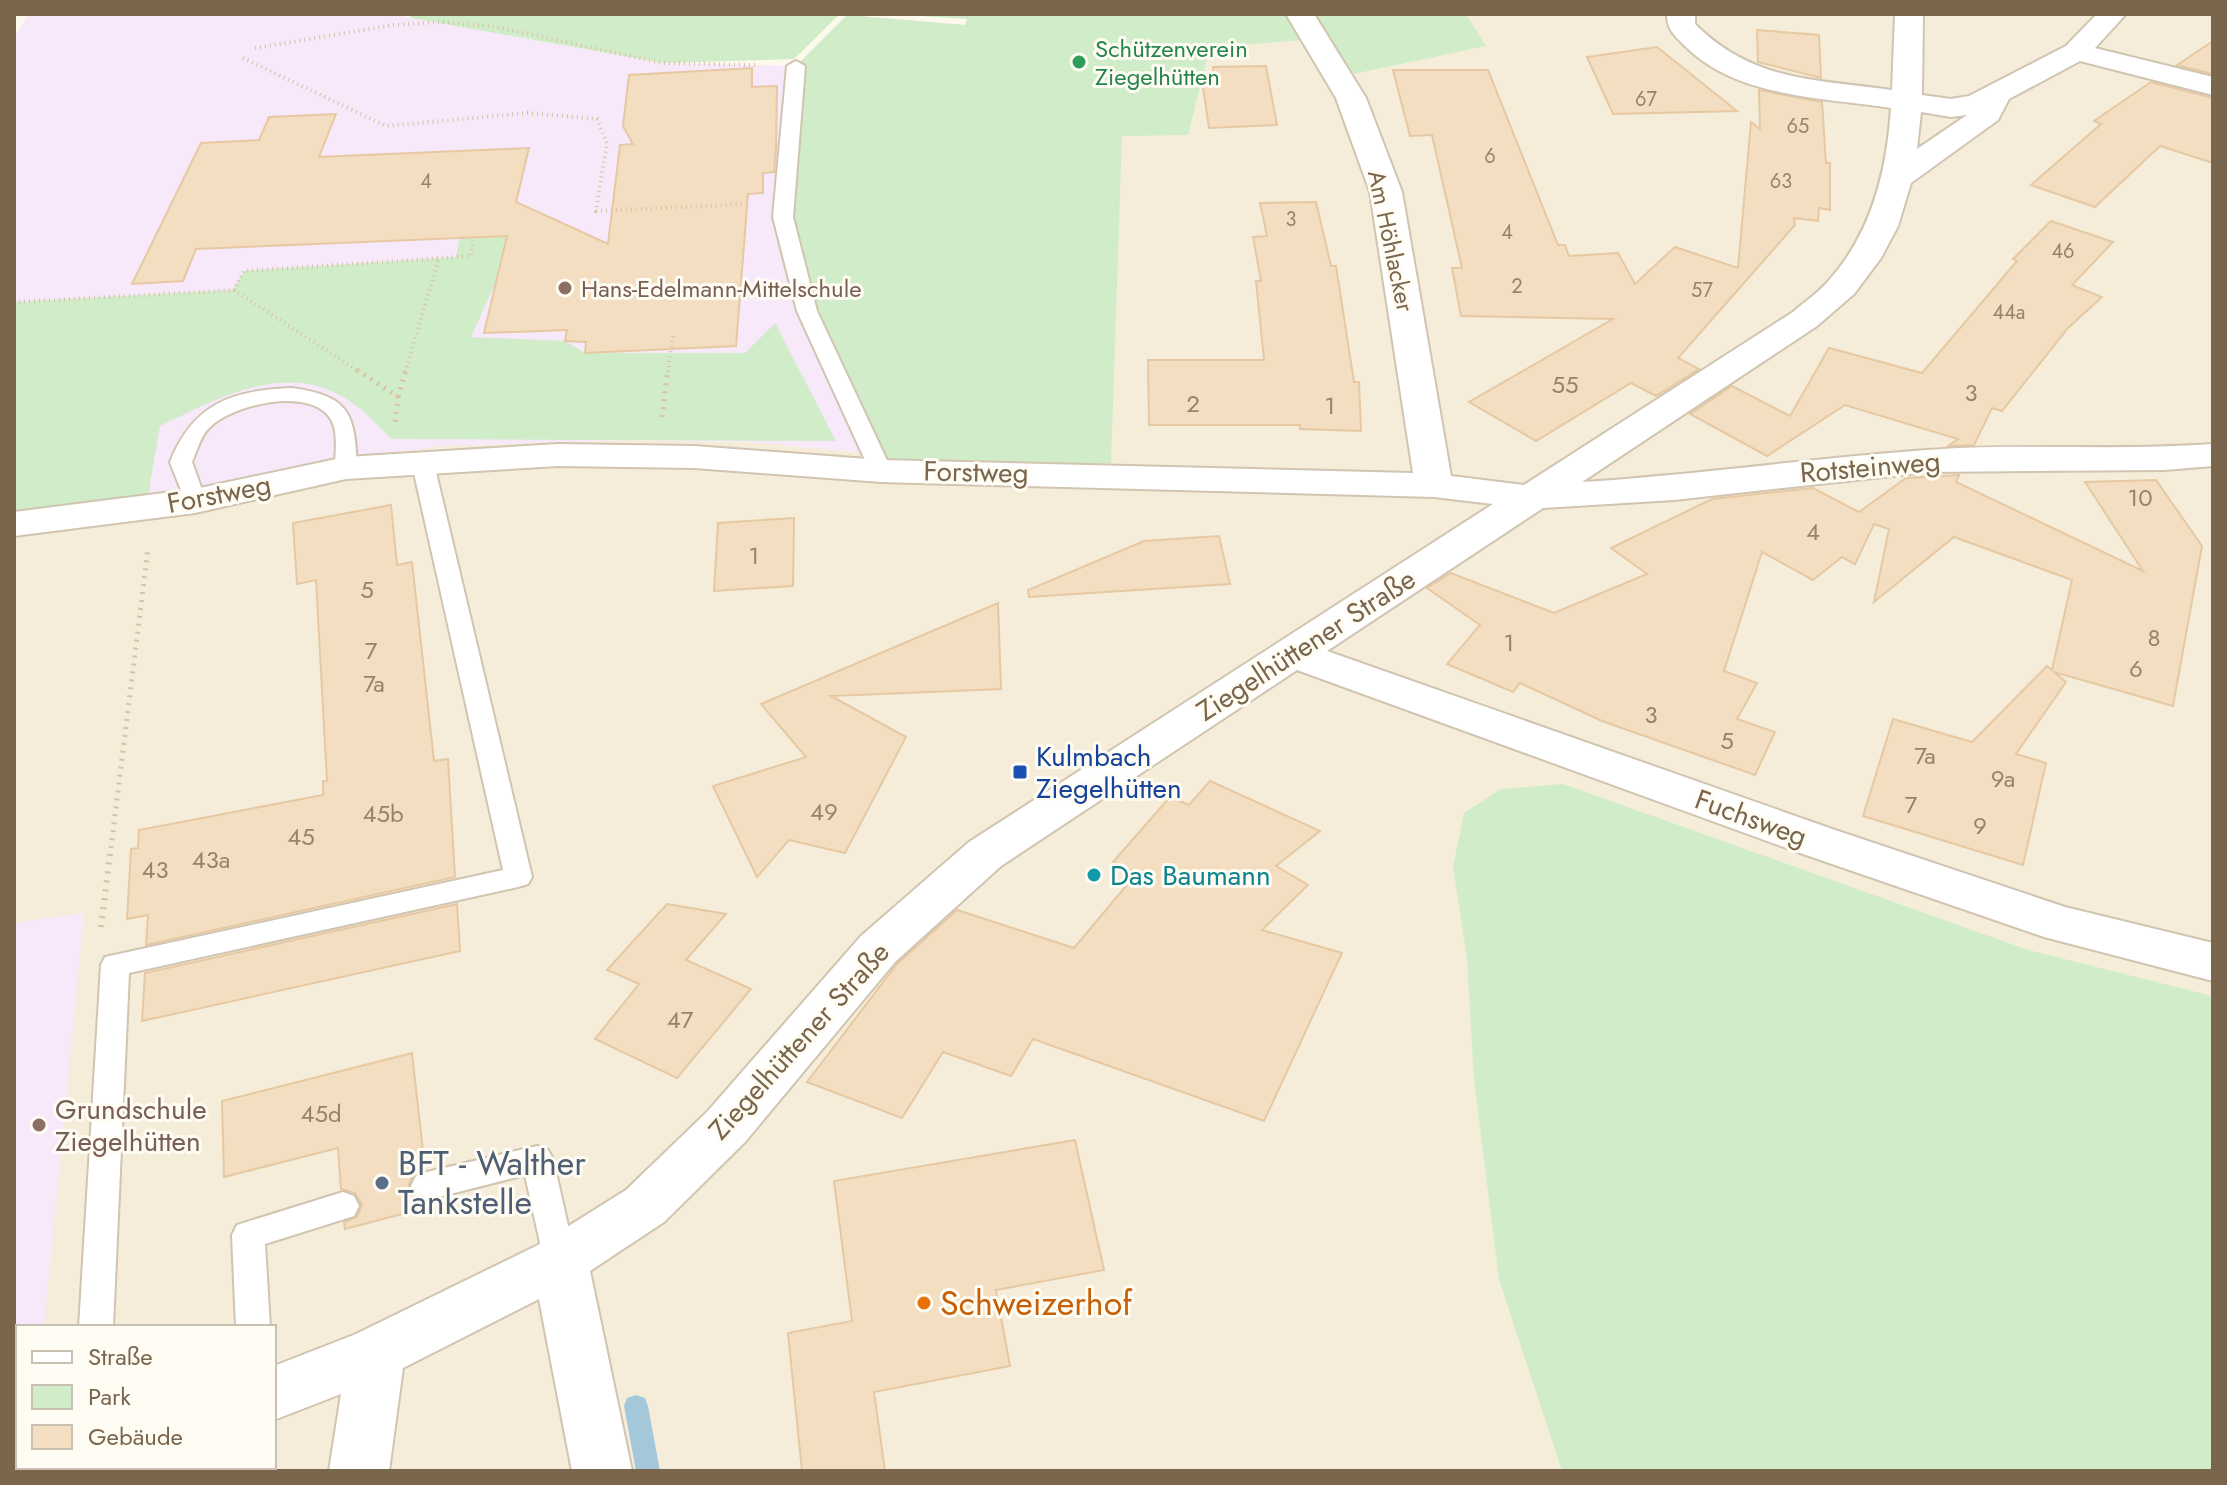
<svg xmlns="http://www.w3.org/2000/svg" width="2227" height="1485" viewBox="0 0 2227 1485" font-family="Jost,sans-serif">
	<rect width="100%" height="100%" fill="#fdf9ec"/>
	<!-- residential -->
	<path fill="#f5edda" fill-rule="evenodd" d="M973,14H2213V996L2025,949L1468,958L1474,1081L1499,1280L1562,1471H14V513L165,493L438,446L633,440L748,442L857,452L1111,463ZM18,1327H274V1467H18Z"/>
	<!-- education -->
	<g fill="#f7e8fa">
		<path d="M29,14H390L663,63L796,66L847,15L965,25L1122,136L1111,463L857,452L748,442L633,440L438,446L165,493L14,513V36Z"/>
		<path d="M84,913L44,1327H18V1413H14V923Z"/>
	</g>
	<!-- green -->
	<g fill="#d1ecc9">
		<path d="M409,14H840L794,59L663,63L411,18Z"/>
		<path d="M889,14H1466L1486,46L1339,77L1318,39L1210,47L1188,135L1122,136L1111,463L881,471L807,311L783,217L796,66L847,15L965,25L967,19Z"/>
		<path d="M529,226L560,273L496,282L471,337L565,341L585,353H745L775,323L836,441L392,439C379,427 366,412 351,402C288,358 219,398 160,426L148,495L14,519V302L233,290L244,271L456,257L462,227Z"/>
		<path d="M1563,784L2025,949L2213,996V1471H1562L1499,1280L1474,1081L1467,958L1453,867L1464,813L1501,789Z"/>
	</g>
	<g fill="none" stroke-linecap="round" stroke-linejoin="round">
		<!-- stream -->
		<path fill="#a4c8da" fill-rule="evenodd" d="M636,1395L645,1398L648,1406L660,1471H636L624,1406L627,1398Z"/>
	</g>
	<!-- building -->
	<g fill="#f3dec2" stroke="#e6c8a2" stroke-width="2">
		<path d="M1757,30L1819,35L1821,78L1758,62Z"/>
		<path d="M2213,41V74L2177,65Z"/>
		<path d="M1657,47L1737,111L1613,114L1587,57Z"/>
		<path d="M1266,66L1277,125L1209,128L1202,81H1214L1213,67Z"/>
		<path d="M752,68V87L777,86L776,149L774,172L763,173V193L748,194L736,346L585,353L586,342L565,341L567,330L484,333L507,236L196,249L183,281L132,284L201,143L259,140L269,117L336,114L319,157L529,148L516,202L608,244L620,145L633,144L623,126L629,75Z"/>
		<path d="M1393,70H1488L1558,245H1565L1569,256L1618,253L1635,284L1675,247L1738,268L1751,122L1760,129L1759,90L1822,102L1826,163H1830V210L1819,208L1818,221L1794,218L1795,225L1678,358L1699,369L1656,396L1631,383L1536,441L1469,402L1613,319L1461,316L1452,268H1462L1432,135L1410,136Z"/>
		<path d="M2151,82L2213,98V163L2160,146L2095,207L2031,185L2101,124L2094,121Z"/>
		<path d="M1316,202L1331,266H1336L1354,382H1359L1361,431L1300,429V425H1149L1148,360H1264L1256,281H1261L1253,237L1267,236L1260,203Z"/>
		<path d="M2051,221L2113,242L2072,285L2102,297L2068,328L2002,411L1992,408L1974,445L1948,446L1958,439L1845,405L1767,456L1690,414L1732,386L1790,416L1829,348L1922,373L2017,261L2013,259Z"/>
		<path d="M1959,475L1956,482L2143,571L2085,482L2156,480L2202,546L2173,706L2054,672L2066,682L2016,754L2046,763L2023,865L1863,816L1893,719L1972,742L2047,666L2052,670L2072,580L1954,537L1874,602L1889,529L1874,524L1855,564L1842,557L1813,580L1762,552L1724,671L1757,683L1737,719L1775,732L1755,775L1602,721L1520,683L1513,692L1447,664L1480,625L1427,588L1451,573L1554,613L1647,574L1611,548L1712,499L1813,488L1859,512L1906,478Z"/>
		<path d="M391,505L397,565L412,562L434,761L448,759L455,877L146,945L148,915L127,919L131,849L138,848L139,830L323,795V781H327L316,580L297,584L293,523Z"/>
		<path d="M794,518L793,586L714,591L718,523Z"/>
		<path d="M1219,536L1230,584L1029,597L1028,590L1144,541Z"/>
		<path d="M998,603L1001,689L831,696L906,737L845,853L789,840L757,877L713,786L806,757L761,704Z"/>
		<path d="M1210,781L1320,831L1276,866L1308,885L1262,930L1342,953L1264,1121L1033,1039L1011,1076L943,1052L902,1118L807,1082L897,964L957,910L1074,948L1137,873L1113,862L1170,797L1189,805Z"/>
		<path d="M457,904L460,951L142,1021L145,973Z"/>
		<path d="M667,904L726,914L686,960L751,989L677,1078L595,1039L639,984L607,970Z"/>
		<path d="M412,1053L425,1169L413,1175L408,1187L413,1197L429,1203V1207L345,1229L344,1222L357,1217L362,1205L355,1193L341,1189L338,1148L224,1177L222,1101Z"/>
		<path d="M1075,1140L1104,1270L996,1290L1010,1366L874,1392L885,1471H802L788,1333L852,1321L834,1181Z"/>
	</g>
	<g fill="none" stroke-linecap="round" stroke-linejoin="round">
		<!-- service casing -->
		<g stroke="#d1c4b0" stroke-width="4">
			<g id="service">
				<path d="M796,61L805,66L793,217L817,311L892,471L881,478L870,471L797,311L773,217L787,66Z"/>
				<path d="M292,388C350,396 355,414 357,468L354,473H338L335,468C335,453 339,431 330,418C309,386 231,405 209,428C200,437 197,451 192,462L206,501L195,508L187,506L170,462C193,404 232,390 292,388Z"/>
				<path d="M423,457L434,464L532,877L528,884L518,887L129,973L113,1327H79L101,965L105,957L503,870L412,464Z"/>
				<path d="M537,1146L548,1150L553,1159L576,1261L572,1271L560,1275L548,1271L544,1261L525,1175L427,1200L416,1196L411,1186L416,1176L427,1172Z"/>
				<path d="M343,1192L354,1196L359,1206L354,1216L265,1244L270,1327H236L232,1235L237,1225Z"/>
			</g>
		</g>
		<!-- minor casing -->
		<g stroke="#d1c4b0" stroke-width="4">
			<g id="minor">
				<path d="M1286,14H1314L1366,98L1402,192L1451,476L1524,485L1793,312C1805,301 1820,292 1830,279C1872,232 1887,170 1891,108C1821,97 1736,98 1684,45C1673,34 1667,29 1667,14H1695V24C1753,82 1815,79 1892,90L1895,14H1923L1922,95L1951,99L1969,96L2066,46L2097,14H2126L2095,48L2213,77V95L2080,61L2009,99L1998,120L1911,183L1898,226L1881,258L1854,294L1817,326L1582,482C1697,475 1812,458 1927,450C2022,443 2118,451 2213,444V466L2164,470L1929,472L1674,500L1543,508L1327,651L1835,830L2065,907L2213,943V981L2044,937L1803,854L1297,670L1001,866L895,962L745,1142L664,1222L590,1271L632,1471H572L539,1299L403,1368L389,1471H329L341,1394L274,1420V1366L356,1334L540,1244L626,1190L707,1112L861,936L969,842L1493,504L1434,497L881,482L694,468L558,466L346,479L195,513L14,536V512L195,489L346,457L558,444L694,446L881,460L1413,473L1370,192L1336,98ZM1921,112L1951,117L1967,115L1917,149Z"/>
				<path d="M14,1422H18V1467H40L39,1470L14,1471Z"/>
				<path d="M80,1467H144L142,1471H78Z"/>
			</g>
		</g>
		<!-- path-far2 -->
		<g stroke="#d9c2a4" stroke-width="4" stroke-dasharray="1 4" stroke-linecap="butt">
			<path d="M255,48L394,25L441,22L497,27L662,63L759,65"/>
			<path d="M243,58L386,126L528,113L597,119L607,143L596,211L746,204"/>
			<path d="M234,290L360,372"/>
			<path d="M14,302L234,290L244,271L471,256L473,240"/>
			<path d="M405,372L439,258"/>
			<path d="M668,372L673,335"/>
		</g>
		<!-- path-far1 -->
		<g stroke="#d9c2a4" stroke-width="5" stroke-dasharray="2 6" stroke-linecap="butt">
			<path d="M357,370L398,397L395,423"/>
			<path d="M398,397L406,370"/>
			<path d="M662,417L668,370"/>
			<path d="M110,856L148,548"/>
		</g>
		<!-- path -->
		<path stroke="#d9c2a4" stroke-width="6" stroke-dasharray="2 7" stroke-linecap="butt" d="M101,927L110,854"/>
		<!-- service -->
		<use href="#service" fill="#fff" fill-rule="evenodd"/>
		<!-- minor -->
		<use href="#minor" fill="#fff" fill-rule="evenodd"/>
	</g>
	<!-- markers -->
	<circle fill="#2e9e5b" stroke="#fffcf3" stroke-width="3" cx="1079" cy="62" r="8"/>
	<g fill="#8d6e63" stroke="#fffcf3" stroke-width="3">
		<circle cx="565" cy="288" r="8"/>
		<circle cx="39" cy="1125" r="8"/>
	</g>
	<rect fill="#1a4fb4" stroke="#fffcf3" stroke-width="3" x="1012" y="764" width="16" height="16" rx="4"/>
	<circle fill="#0f9aa8" stroke="#fffcf3" stroke-width="3" cx="1094" cy="875" r="8"/>
	<circle fill="#5c6f8a" stroke="#fffcf3" stroke-width="3" cx="382" cy="1183" r="8"/>
	<circle fill="#e8710a" stroke="#fffcf3" stroke-width="3" cx="924" cy="1303" r="8"/>
	<g text-anchor="middle" dominant-baseline="central" stroke-width="6" stroke-linejoin="round" paint-order="stroke">
		<!-- far-number labels -->
		<g font-size="20" fill="#98836a">
			<text x="1646" y="99">67</text>
			<text x="1798" y="126">65</text>
			<text x="1490" y="156">6</text>
			<text x="426" y="181">4</text>
			<text x="1781" y="181">63</text>
			<text x="1291" y="219">3</text>
			<text x="1507" y="232">4</text>
			<text x="2063" y="251">46</text>
			<text x="1517" y="286">2</text>
			<text x="1702" y="290">57</text>
			<text x="2009" y="312">44a</text>
		</g>
		<!-- far-leisure labels -->
		<g font-size="24" fill="#27864d" stroke="#fffcf3" text-anchor="start">
			<text x="1095" y="48">Schützenverein<tspan x="1095" dy="28">Ziegelhütten</tspan></text>
		</g>
		<!-- far-street labels -->
		<g font-size="24" fill="#7a654d" stroke="#fffcf3">
			<text transform="translate(1391 241) rotate(78)">Am Höhlacker</text>
		</g>
		<!-- far-education labels -->
		<g font-size="24" fill="#785e54" stroke="#fffcf3" text-anchor="start">
			<text x="581" y="288">Hans-Edelmann-Mittelschule</text>
		</g>
		<!-- number labels -->
		<g font-size="24" fill="#98836a">
			<text x="1565" y="384">55</text>
			<text x="1971" y="392">3</text>
			<text x="1193" y="403">2</text>
			<text x="1330" y="405">1</text>
			<text x="2140" y="497">10</text>
			<text x="1813" y="531">4</text>
			<text x="754" y="555">1</text>
			<text x="367" y="589">5</text>
			<text x="2154" y="637">8</text>
			<text x="1509" y="642">1</text>
			<text x="371" y="650">7</text>
			<text x="2136" y="668">6</text>
			<text x="374" y="683">7a</text>
			<text x="1651" y="714">3</text>
			<text x="1727" y="740">5</text>
			<text x="1925" y="755">7a</text>
			<text x="2003" y="778">9a</text>
			<text x="1911" y="804">7</text>
			<text x="824" y="811">49</text>
			<text x="383" y="813">45b</text>
			<text x="1980" y="825">9</text>
			<text x="301" y="836">45</text>
			<text x="211" y="859">43a</text>
			<text x="155" y="869">43</text>
			<text x="680" y="1019">47</text>
			<text x="321" y="1113">45d</text>
		</g>
		<!-- street labels -->
		<g font-size="28" fill="#7a654d" stroke="#fffcf3">
			<text transform="translate(1870 467) rotate(-5)">Rotsteinweg</text>
			<text transform="translate(976 472) rotate(1)">Forstweg</text>
			<text transform="translate(219 494) rotate(-11)">Forstweg</text>
			<text transform="translate(1306 645) rotate(-33)">Ziegelhüttener Straße</text>
			<text transform="translate(1751 818) rotate(20)">Fuchsweg</text>
			<text transform="translate(799 1041) rotate(-48)">Ziegelhüttener Straße</text>
		</g>
		<!-- transit labels -->
		<g font-size="28" fill="#164399" stroke="#fffcf3" text-anchor="start">
			<text x="1036" y="756">Kulmbach<tspan x="1036" dy="32">Ziegelhütten</tspan></text>
		</g>
		<!-- culture labels -->
		<g font-size="28" fill="#0d838f" stroke="#fffcf3" text-anchor="start">
			<text x="1110" y="875">Das Baumann</text>
		</g>
		<!-- education labels -->
		<g font-size="28" fill="#785e54" stroke="#fffcf3" text-anchor="start">
			<text x="55" y="1109">Grundschule<tspan x="55" dy="32">Ziegelhütten</tspan></text>
		</g>
		<!-- near-service labels -->
		<g font-size="34" fill="#4e5e75" stroke="#fffcf3" text-anchor="start">
			<text x="398" y="1163">BFT - Walther<tspan x="398" dy="39">Tankstelle</tspan></text>
		</g>
		<!-- near-food labels -->
		<g font-size="34" fill="#c56008" stroke="#fffcf3" text-anchor="start">
			<text x="940" y="1303">Schweizerhof</text>
		</g>
	</g>
	<!-- border -->
	<rect width="2227" height="1485" fill="none" stroke="#7a654d" stroke-width="32"/>
	<!-- legend -->
	<rect x="16" y="1325" width="260" height="144" fill="#fffcf3" stroke="#cac0b1" stroke-width="2"/>
	<rect x="32" y="1351" width="40" height="12" fill="#ffffff" stroke="#cac0b1" stroke-width="2"/>
	<text x="88" y="1365" font-size="24" fill="#7a654d">Straße</text>
	<rect x="32" y="1385" width="40" height="24" fill="#d1ecc9" stroke="#cac0b1" stroke-width="2"/>
	<text x="88" y="1405" font-size="24" fill="#7a654d">Park</text>
	<rect x="32" y="1425" width="40" height="24" fill="#f3dec2" stroke="#cac0b1" stroke-width="2"/>
	<text x="88" y="1445" font-size="24" fill="#7a654d">Gebäude</text>
</svg>
